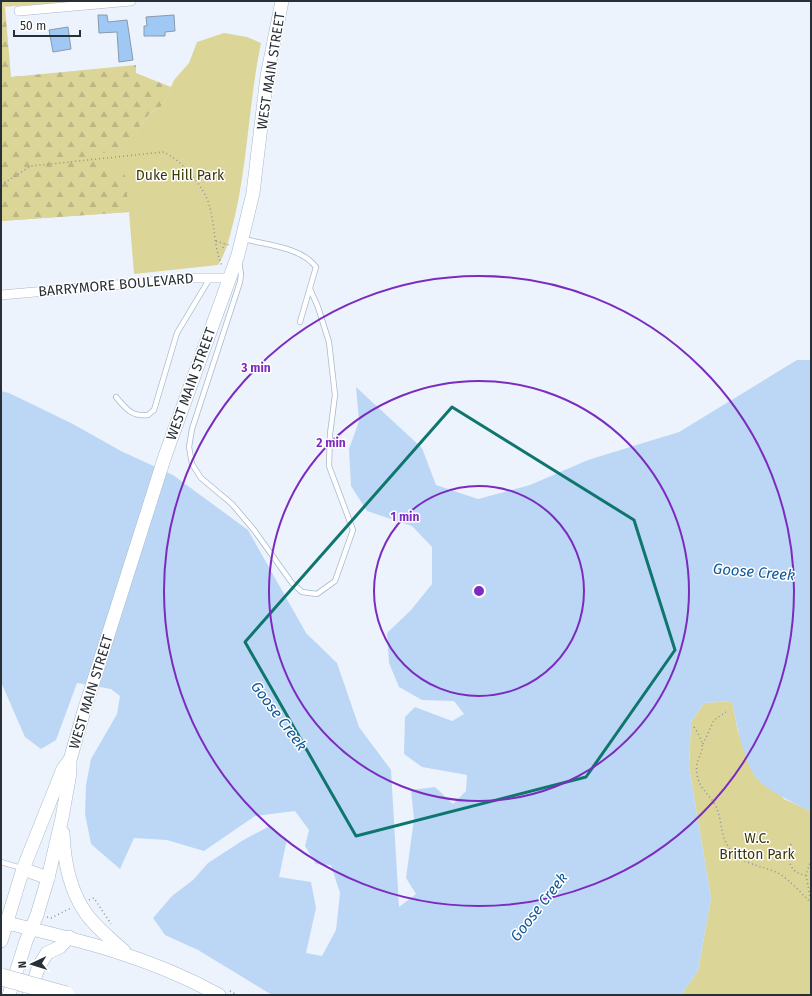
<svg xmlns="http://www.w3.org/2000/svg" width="812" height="996" viewBox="0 0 812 996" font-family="'Fira Sans',sans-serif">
	<defs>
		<pattern id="forest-firs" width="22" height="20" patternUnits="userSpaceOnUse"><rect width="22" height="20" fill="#dbd598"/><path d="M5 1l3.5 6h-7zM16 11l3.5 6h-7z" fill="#bcb784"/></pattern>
	</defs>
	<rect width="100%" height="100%" fill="#ecf3fc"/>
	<!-- green -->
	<g fill="#dbd598">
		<path d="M1,1H92L1,7Z"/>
		<path d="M224,33L247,37L261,43C249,101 248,159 235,216C230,234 228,249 218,265L134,274L129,212L1,221V83L136,132L149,114L163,105L174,80L189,63L197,42Z"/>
		<path d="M732,701L738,732L784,799L811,811V995H681L698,971L711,898L689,767L691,722L704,703Z"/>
	</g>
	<!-- forest -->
	<path fill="url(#forest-firs)" d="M1,7H5L11,77L136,65V73L171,87L163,105L149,114L136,132L113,152L91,154L96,163L125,175L129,212L1,221Z"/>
	<!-- water -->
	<path fill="#bcd7f6" d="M797,360H811V811C797,805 762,788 754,775C743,756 736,723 732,701L704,703L691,722L689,767L711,898L698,971L681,995H272L198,950L165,935L153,918L172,896L193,880L208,863L245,839L270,826L287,839L279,877L311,882L316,908L306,953L322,956L336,930L340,893L331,865L316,864L305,846L309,830L295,811L255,816L204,851L167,840L134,838L120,869L91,844L85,814L86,785L91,759L117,714L120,696L111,689L77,683L56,740L41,749L25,737L1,682V391L9,393L73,424L121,451L173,475L248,530L306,633L337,663L359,727L391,770L399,907L416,894L406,878L414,819L411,790L435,787L453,804L466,791L467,775L422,767L404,754L405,717L415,707L452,721L464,714L454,701L422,700L399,687L389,663L387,633L411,610L432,584V547L412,526L367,511L351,486L349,449L359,421L356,387L422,448L436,485L478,499L530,485L588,460L679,432Z"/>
	<!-- building -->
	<g fill="#a0c8f5" stroke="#889aae">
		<path d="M98,15H107L108,22L127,20L133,60L119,62L117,32L99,33Z"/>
		<path d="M174,15L175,31L165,32V36H144V26H147L146,17Z"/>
		<path d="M68,27L71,49L53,52L49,30Z"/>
	</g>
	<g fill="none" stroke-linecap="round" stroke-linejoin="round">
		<!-- lane casing -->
		<g stroke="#a7b9ce" stroke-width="6">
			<g id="lane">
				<path d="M244,239C266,245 301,247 316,267L300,322"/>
				<path d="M239,261L241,274L240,282L192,429L189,447L192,464L201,478L232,504L254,530L292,583L302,592L317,594L335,581L353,530L329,466L330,434L335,395L329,342L318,307L310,289"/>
				<path d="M116,397C126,409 132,417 148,415L154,410L177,333L210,278"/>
				<path d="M1,862L21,868"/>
			</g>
		</g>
		<!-- street casing -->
		<g stroke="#a7b9ce" stroke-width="10">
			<g id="street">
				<path d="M19,11L131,1"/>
				<path d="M1,295L194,278H230"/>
			</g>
		</g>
		<!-- secondary casing -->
		<g stroke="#a7b9ce" stroke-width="14">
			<g id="secondary">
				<path d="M63,833C64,859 70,890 85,912C95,927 111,939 124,951"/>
				<path d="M23,869L48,878"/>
				<path d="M7,923C83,941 150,957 219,995"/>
				<path d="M1,941L23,869L63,769L69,761"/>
				<path d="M9,995L26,941L37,915L48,878L62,818L70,773V760L84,711L165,456L238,255L253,193L267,76L282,1"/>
				<path d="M29,995L39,966L47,953L60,947L69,937"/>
			</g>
		</g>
		<!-- highway casing -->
		<g stroke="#a7b9ce" stroke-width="18">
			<path id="highway" d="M1,923H7"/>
		</g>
		<!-- path -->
		<g stroke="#8c939b" stroke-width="1.5" stroke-dasharray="1 3" stroke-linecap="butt">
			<path d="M1,185L31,166L163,152C181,159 206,188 210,208C215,227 214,248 222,266"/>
			<path d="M216,241L229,245"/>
			<path d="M223,248L225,244"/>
			<path d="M694,727C713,755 693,752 697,775C700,789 707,792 714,803C723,818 719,835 730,849C742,865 761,865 778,873C790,880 800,892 810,902"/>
			<path d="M703,744L714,720L726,712"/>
			<path d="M791,844C787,858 788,873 806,875"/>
			<path d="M811,860L806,875L811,903"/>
			<path d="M89,900L94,898L111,924"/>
			<path d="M47,917L51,918L71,908"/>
			<path d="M230,991L237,995"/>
		</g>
		<!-- lane -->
		<use href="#lane" stroke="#fff" stroke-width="4.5"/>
		<!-- street -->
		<use href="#street" stroke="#fff" stroke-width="9"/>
		<!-- secondary -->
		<use href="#secondary" stroke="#fff" stroke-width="13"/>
		<!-- highway -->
		<use href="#highway" stroke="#fff" stroke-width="17"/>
		<!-- highway-bridge casing -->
		<g stroke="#a7b9ce" stroke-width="18" stroke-linecap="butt">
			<path id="highway-bridge" d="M1,977L66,995"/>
		</g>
		<!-- highway-bridge -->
		<use href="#highway-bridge" stroke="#fff" stroke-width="17"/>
	</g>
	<!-- marked area -->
	<path fill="none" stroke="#0f766e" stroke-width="3" stroke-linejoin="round" d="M452,407L634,520L675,650L586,777L356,836L245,642Z"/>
	<!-- distance rings -->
	<g fill="none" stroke="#7b2cbf" stroke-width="2">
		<circle cx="479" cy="591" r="105"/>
		<circle cx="479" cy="591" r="210"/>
		<circle cx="479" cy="591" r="315"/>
	</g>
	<g text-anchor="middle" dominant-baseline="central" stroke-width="3" stroke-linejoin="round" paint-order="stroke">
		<!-- street labels -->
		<g font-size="14" fill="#282f37" stroke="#fff">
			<text transform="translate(271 71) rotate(-81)">WEST MAIN STREET</text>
			<text transform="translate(116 285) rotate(-5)">BARRYMORE BOULEVARD</text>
			<text transform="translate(191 384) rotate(-70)">WEST MAIN STREET</text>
			<text transform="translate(91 692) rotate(-73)">WEST MAIN STREET</text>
		</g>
		<!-- park labels -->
		<g font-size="14" fill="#3c3708" stroke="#fff">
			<text x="180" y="175">Duke Hill Park</text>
			<text x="757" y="838">W.C.<tspan x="757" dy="16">Britton Park</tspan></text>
		</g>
		<!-- water labels -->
		<g font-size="15" font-style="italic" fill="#10599b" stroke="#fff">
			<text transform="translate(754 572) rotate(5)">Goose Creek</text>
			<text transform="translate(279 716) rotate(53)">Goose Creek</text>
			<text transform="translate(539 907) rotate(-52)">Goose Creek</text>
		</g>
	</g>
	<circle cx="479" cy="591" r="6" fill="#7b2cbf" stroke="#fff" stroke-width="2"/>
	<g font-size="12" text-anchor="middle" font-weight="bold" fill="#7b2cbf" stroke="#fff" stroke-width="3" stroke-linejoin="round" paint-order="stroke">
		<text x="256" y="372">3 min</text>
		<text x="331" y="447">2 min</text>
		<text x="405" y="521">1 min</text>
	</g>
	<!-- border -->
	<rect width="812" height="996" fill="none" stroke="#282f37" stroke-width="4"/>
	<!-- north arrow -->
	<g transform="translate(32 964) rotate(266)" stroke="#ffffff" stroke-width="3" paint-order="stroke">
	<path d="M0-3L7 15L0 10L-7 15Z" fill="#282f37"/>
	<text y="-6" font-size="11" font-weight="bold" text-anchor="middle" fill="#282f37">N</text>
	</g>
	<!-- scale -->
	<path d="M14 30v6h66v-6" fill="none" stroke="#282f37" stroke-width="2"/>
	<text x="20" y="30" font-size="12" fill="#282f37" stroke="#ffffff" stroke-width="3" paint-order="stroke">50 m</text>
</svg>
